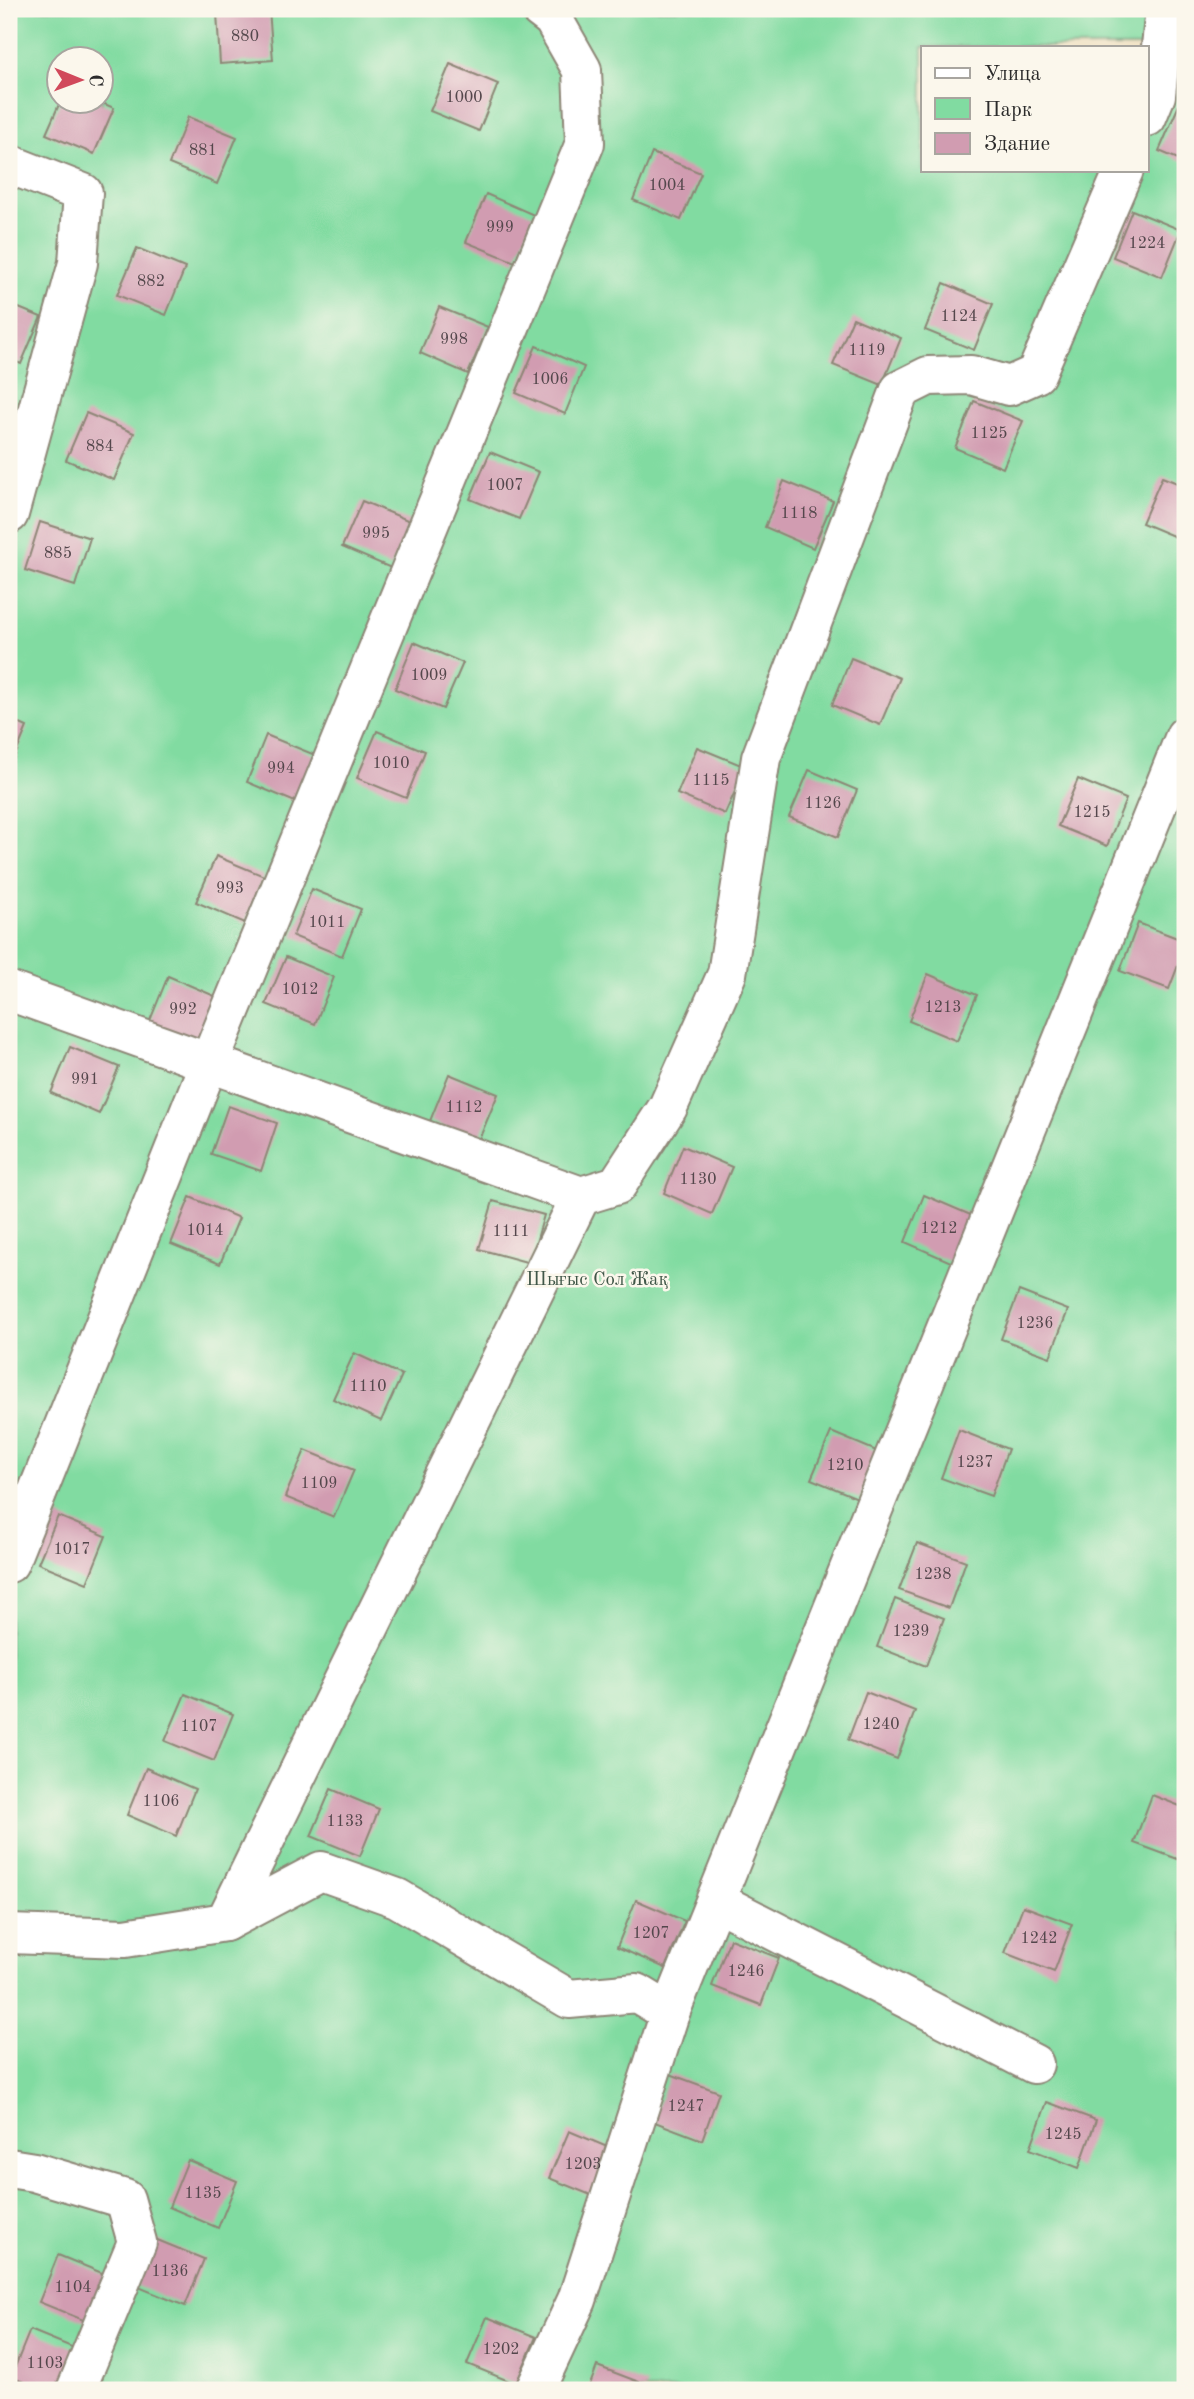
<svg xmlns="http://www.w3.org/2000/svg" width="1194" height="2399" viewBox="0 0 1194 2399" font-family="'Old Standard TT',serif">
	<rect width="100%" height="100%" fill="#fbf7ec"/>
	<filter id="ink" filterUnits="userSpaceOnUse"><feTurbulence type="fractalNoise" baseFrequency=".0143" numOctaves="2"/><feDisplacementMap in="SourceGraphic" scale="14" xChannelSelector="R" yChannelSelector="G"/><feConvolveMatrix kernelMatrix="1 2 1 2 8 2 1 2 1" color-interpolation-filters="sRGB"/></filter>
	<filter id="wash" filterUnits="userSpaceOnUse"><feTurbulence type="fractalNoise" baseFrequency=".00686" numOctaves="4" result="noise"/><feDisplacementMap in="SourceGraphic" scale="28" xChannelSelector="R" yChannelSelector="G"/><feGaussianBlur stdDeviation="1.57" result="paint"/><feColorMatrix in="noise" values="0 0 0 0 0 0 0 0 0 0 0 0 0 0 0 0 0 1.4 0 .05"/><feComposite in="paint" operator="in"/></filter>
	<g filter="url(#wash)">
		<rect width="100%" height="100%" fill="#efe0c1"/>
		<!-- green -->
		<path fill="#81dba1" stroke="#568366" stroke-width="2" fill-rule="evenodd" d="M9,9H1185V2390H9ZM923,47H1147V170H923ZM60,60H102V102H60Z"/>
		<g id="blocks">
			<!-- building -->
			<g fill="#d19cb1">
				<path d="M269,9L273,60L220,64L217,13Z"/>
				<path d="M450,64L498,84L479,131L430,111Z"/>
				<path d="M60,102H100L114,108L94,154L46,134Z"/>
				<path d="M1179,105L1185,107V162L1159,151Z"/>
				<path d="M188,117L237,137L217,184L169,164Z"/>
				<path d="M652,153L701,173L681,220L633,200Z"/>
				<path d="M486,194L534,215L515,262L466,242Z"/>
				<path d="M1132,210L1181,230L1162,277L1113,257Z"/>
				<path d="M137,248L185,268L166,315L117,295Z"/>
				<path d="M944,283L993,304L974,350L925,330Z"/>
				<path d="M9,304L41,317L21,364L9,359Z"/>
				<path d="M439,307L488,327L468,374L420,353Z"/>
				<path d="M853,318L901,338L882,385L833,365Z"/>
				<path d="M536,346L584,367L565,414L516,393Z"/>
				<path d="M974,401L1023,421L1003,468L955,448Z"/>
				<path d="M86,413L134,433L114,480L66,460Z"/>
				<path d="M490,452L539,472L519,519L470,499Z"/>
				<path d="M1162,477L1185,486V541L1142,523Z"/>
				<path d="M784,481L833,501L813,548L765,527Z"/>
				<path d="M362,501L410,521L391,568L342,547Z"/>
				<path d="M40,522L90,538L75,586L25,570Z"/>
				<path d="M414,642L463,663L443,709L395,689Z"/>
				<path d="M851,658L900,678L880,725L832,705Z"/>
				<path d="M9,719L27,727L9,770Z"/>
				<path d="M377,731L425,751L406,798L357,778Z"/>
				<path d="M266,735L315,755L295,802L247,782Z"/>
				<path d="M697,747L746,767L725,814L677,794Z"/>
				<path d="M809,770L857,790L838,837L789,817Z"/>
				<path d="M1078,779L1126,799L1107,846L1058,826Z"/>
				<path d="M216,856L264,876L245,923L196,902Z"/>
				<path d="M312,889L361,909L342,956L293,936Z"/>
				<path d="M1138,923L1185,941V947L1169,989L1120,971Z"/>
				<path d="M286,957L334,977L315,1024L266,1004Z"/>
				<path d="M928,974L977,995L957,1041L909,1021Z"/>
				<path d="M168,976L217,997L197,1044L149,1023Z"/>
				<path d="M70,1047L119,1067L99,1114L51,1093Z"/>
				<path d="M449,1074L498,1094L478,1142L430,1121Z"/>
				<path d="M228,1106L277,1123L261,1171L211,1154Z"/>
				<path d="M683,1146L732,1167L712,1214L664,1193Z"/>
				<path d="M924,1195L973,1216L953,1263L905,1242Z"/>
				<path d="M190,1197L239,1218L220,1264L171,1244Z"/>
				<path d="M493,1201L544,1215L530,1263L479,1249Z"/>
				<path d="M1019,1291L1068,1310L1050,1357L1001,1339Z"/>
				<path d="M354,1353L402,1375L381,1421L333,1399Z"/>
				<path d="M959,1430L1008,1449L991,1496L941,1478Z"/>
				<path d="M831,1432L879,1452L860,1499L811,1479Z"/>
				<path d="M305,1450L354,1470L334,1517L285,1497Z"/>
				<path d="M58,1516L106,1536L87,1583L38,1563Z"/>
				<path d="M917,1543L966,1561L949,1608L899,1590Z"/>
				<path d="M895,1599L944,1618L926,1666L877,1647Z"/>
				<path d="M866,1692L915,1711L897,1759L848,1740Z"/>
				<path d="M185,1694L233,1714L214,1761L165,1741Z"/>
				<path d="M146,1768L195,1789L176,1836L127,1815Z"/>
				<path d="M331,1789L379,1809L360,1856L311,1836Z"/>
				<path d="M1152,1795L1185,1808L1183,1861L1134,1843Z"/>
				<path d="M636,1900L685,1921L665,1968L617,1947Z"/>
				<path d="M1023,1906L1072,1924L1054,1972L1005,1953Z"/>
				<path d="M730,1939L779,1958L761,2005L712,1986Z"/>
				<path d="M670,2074L719,2092L702,2140L652,2121Z"/>
				<path d="M1047,2102L1096,2120L1079,2168L1030,2149Z"/>
				<path d="M569,2131L617,2151L598,2198L549,2178Z"/>
				<path d="M188,2160L237,2181L218,2228L169,2207Z"/>
				<path d="M155,2239L204,2259L185,2306L136,2286Z"/>
				<path d="M58,2255L107,2275L88,2322L39,2302Z"/>
				<path d="M487,2317L536,2337L516,2384L467,2364Z"/>
				<path d="M30,2330L79,2350L63,2390H43L11,2377Z"/>
				<path d="M597,2366L647,2385L644,2390H588Z"/>
			</g>
		</g>
	</g>
	<g filter="url(#ink)">
		<use href="#blocks" fill-opacity="0" stroke="#8d8676" stroke-width="2"/>
		<g fill="none" stroke-linecap="round" stroke-linejoin="round">
			<!-- minor casing -->
			<g stroke="#8d8676" stroke-width="42">
				<g id="minor">
					<path d="M1147,117L1156,95L1164,18"/>
					<path d="M9,164L83,193L78,263L9,514"/>
					<path d="M9,991L581,1196"/>
					<path d="M9,1563L209,1063L585,143L582,70L553,19L540,9"/>
					<path d="M716,1901L1034,2064"/>
					<path d="M225,1922L321,1871L397,1898L569,1999L637,1993L670,2013"/>
					<path d="M9,1934L125,1938L225,1922L581,1196L617,1185L668,1107L727,974L761,758L900,390L928,376L971,375L1009,386L1036,374L1124,170"/>
					<path d="M9,2168L34,2172L125,2199L137,2242L76,2390"/>
					<path d="M535,2390L577,2300L670,2013L1185,736"/>
				</g>
			</g>
			<!-- minor -->
			<use href="#minor" stroke="#fff" stroke-width="38"/>
		</g>
	</g>
	<g text-anchor="middle" dominant-baseline="central" stroke-width="5" stroke-linejoin="round" paint-order="stroke">
		<!-- number labels -->
		<g font-size="16" fill="#54474c">
			<text x="245" y="37">880</text>
			<text x="464" y="98">1000</text>
			<text x="203" y="151">881</text>
			<text x="667" y="186">1004</text>
			<text x="500" y="228">999</text>
			<text x="1147" y="244">1224</text>
			<text x="151" y="282">882</text>
			<text x="959" y="317">1124</text>
			<text x="454" y="340">998</text>
			<text x="867" y="351">1119</text>
			<text x="550" y="380">1006</text>
			<text x="989" y="434">1125</text>
			<text x="100" y="447">884</text>
			<text x="505" y="486">1007</text>
			<text x="799" y="514">1118</text>
			<text x="376" y="534">995</text>
			<text x="58" y="554">885</text>
			<text x="429" y="676">1009</text>
			<text x="391" y="764">1010</text>
			<text x="281" y="769">994</text>
			<text x="711" y="781">1115</text>
			<text x="823" y="804">1126</text>
			<text x="1092" y="813">1215</text>
			<text x="230" y="889">993</text>
			<text x="327" y="923">1011</text>
			<text x="300" y="990">1012</text>
			<text x="943" y="1008">1213</text>
			<text x="183" y="1010">992</text>
			<text x="85" y="1080">991</text>
			<text x="464" y="1108">1112</text>
			<text x="698" y="1180">1130</text>
			<text x="939" y="1229">1212</text>
			<text x="205" y="1231">1014</text>
			<text x="511" y="1232">1111</text>
			<text x="1035" y="1324">1236</text>
			<text x="368" y="1387">1110</text>
			<text x="975" y="1463">1237</text>
			<text x="845" y="1466">1210</text>
			<text x="319" y="1484">1109</text>
			<text x="72" y="1550">1017</text>
			<text x="933" y="1575">1238</text>
			<text x="911" y="1632">1239</text>
			<text x="881" y="1725">1240</text>
			<text x="199" y="1727">1107</text>
			<text x="161" y="1802">1106</text>
			<text x="345" y="1822">1133</text>
			<text x="651" y="1934">1207</text>
			<text x="1039" y="1939">1242</text>
			<text x="746" y="1972">1246</text>
			<text x="686" y="2107">1247</text>
			<text x="1063" y="2135">1245</text>
			<text x="583" y="2165">1203</text>
			<text x="203" y="2194">1135</text>
			<text x="170" y="2272">1136</text>
			<text x="73" y="2288">1104</text>
			<text x="501" y="2350">1202</text>
			<text x="45" y="2364">1103</text>
		</g>
		<!-- park labels -->
		<g font-size="19" fill="#405748" stroke="#fbf7ec">
			<text x="597" y="1280">Шығыс Сол Жақ</text>
		</g>
	</g>
	<!-- margin -->
	<rect width="1194" height="2399" fill="none" stroke="#fbf7ec" stroke-width="35"/>
	<!-- legend -->
	<rect x="921" y="46" width="228" height="126" fill="#fbf7ec" stroke="#a8a59f" stroke-width="2"/>
	<rect x="935" y="68" width="35" height="10" fill="#ffffff" stroke="#a8a59f" stroke-width="2"/>
	<text x="984" y="80" font-size="21" fill="#2b2b2b">Улица</text>
	<rect x="935" y="98" width="35" height="21" fill="#81dba1" stroke="#a8a59f" stroke-width="2"/>
	<text x="984" y="116" font-size="21" fill="#2b2b2b">Парк</text>
	<rect x="935" y="133" width="35" height="21" fill="#d19cb1" stroke="#a8a59f" stroke-width="2"/>
	<text x="984" y="150" font-size="21" fill="#2b2b2b">Здание</text>
	<!-- north arrow -->
	<g transform="translate(80 80) rotate(91)"><circle r="33" fill="#fbf7ec" stroke="#a8a59f" stroke-width="2"/>
	<path d="M0-5L12 26L0 18L-12 26Z" fill="#d1495b"/>
	<text y="-10" font-size="19" font-weight="bold" text-anchor="middle" fill="#2b2b2b">С</text>
	</g>
</svg>
